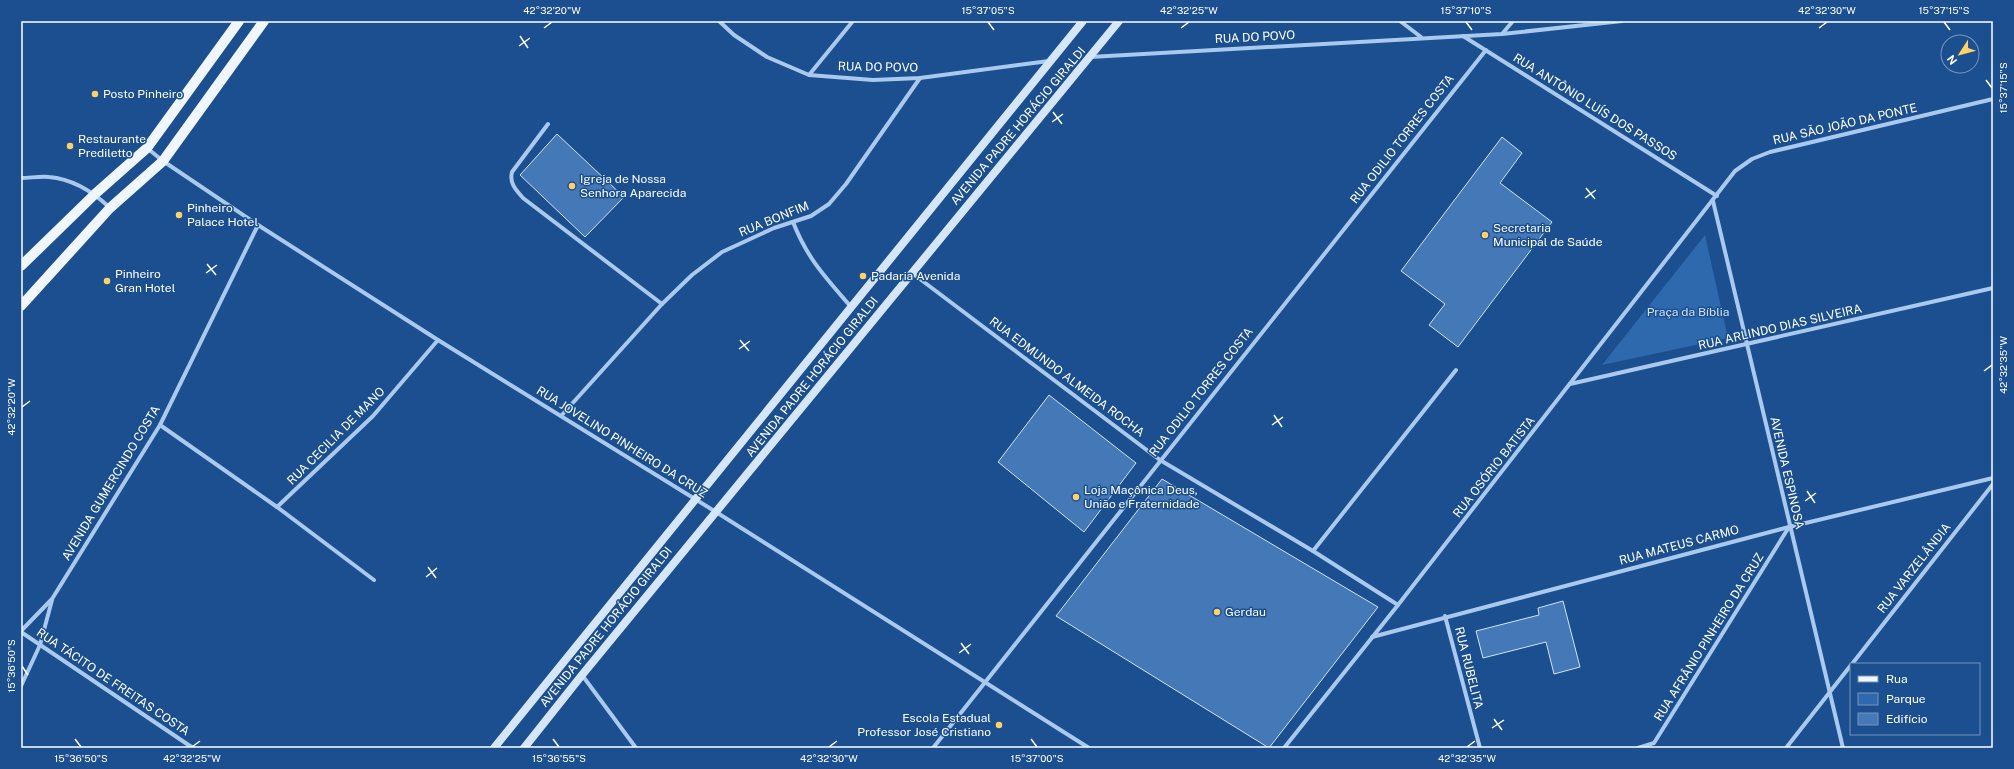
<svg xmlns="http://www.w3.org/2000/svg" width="2014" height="769" viewBox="0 0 2014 769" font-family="'Public Sans',sans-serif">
	<rect width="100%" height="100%" fill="#1b4f8f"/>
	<!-- green -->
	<path fill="#2e69ad" d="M1705,235L1728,338L1602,365Z"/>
	<!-- building -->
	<g fill="#4478b7" stroke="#cfe3fa">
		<path d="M557,134L624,197L585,237L520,175Z"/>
		<path d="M1502,137L1522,153L1500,183L1552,222L1458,347L1429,325L1445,304L1401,271Z"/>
		<path d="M1049,395L1136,463L1084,532L998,462Z"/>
		<path d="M1162,479L1378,607L1269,748L1056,616Z"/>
		<path d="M1563,601L1580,667L1554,674L1546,642L1483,658L1476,631L1539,615L1538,608Z"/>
	</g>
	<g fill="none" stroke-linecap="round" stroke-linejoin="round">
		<!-- street -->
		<g stroke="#a9c9ee" stroke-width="4">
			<path d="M719,21L734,35L767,57L809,75L873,80L920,78L1049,61"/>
			<path d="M1400,21L1421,37"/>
			<path d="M1502,34L1513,21"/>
			<path d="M1463,36L1717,196"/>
			<path d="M1090,57L1502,34L1622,21"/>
			<path d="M809,75L853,21"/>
			<path d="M548,124L512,172C509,183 516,190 523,198L662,304"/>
			<path d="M147,148L163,161L258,225L438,340L716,512L1089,748"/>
			<path d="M21,178C30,178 40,176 49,177C72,179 93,192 109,207"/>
			<path d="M1713,201L1843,748"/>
			<path d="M793,222C808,260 826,278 852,308"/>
			<path d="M912,273L1160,460L1313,551L1398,605"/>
			<path d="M1570,384L1993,288"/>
			<path d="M561,416L662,304L692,275L722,252L774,228L811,216L829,204L846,184L920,78"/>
			<path d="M160,425L277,507L374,580"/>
			<path d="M277,507L373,416L438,340"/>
			<path d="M1313,551L1456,370"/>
			<path d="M1445,616L1480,748"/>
			<path d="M21,631L52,599L160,425L258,225"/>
			<path d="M21,632L193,748"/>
			<path d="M1372,637L1789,527L1993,478"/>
			<path d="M1852,664L1993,484"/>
			<path d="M582,675L636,748"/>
			<path d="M21,686L40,645L52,600"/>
			<path d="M933,748L1486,50"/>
			<path d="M1284,748L1398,605L1735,171L1752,159L1770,152L1993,99"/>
			<path d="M1638,748L1654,743L1789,527"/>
			<path d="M1786,748L1851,665"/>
		</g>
		<!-- secondary -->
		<g stroke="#d6e6fa" stroke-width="8">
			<path d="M494,748L1083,21"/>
			<path d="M524,748L582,675L1119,21"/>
		</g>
		<!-- primary -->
		<g stroke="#f0f6ff" stroke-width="10">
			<path d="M21,266L95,194L147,148L239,21"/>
			<path d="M21,306L110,208L163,161L264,21"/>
		</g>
	</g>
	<!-- ticks -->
	<path fill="none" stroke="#fff" stroke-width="1.5" d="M988,22L994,30M1466,22L1472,30M1944,22L1950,30M544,28L552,22M1181,28L1189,22M1819,28L1827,22M520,36L528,48M519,46L530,38M1986,80L1992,88M1053,112L1062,124M1052,122L1063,114M1586,188L1595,199M1585,198L1596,190M207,264L216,275M206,273L217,265M740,340L749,351M739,349L750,341M1984,371L1992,365M22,407L30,401M1274,415L1282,427M1272,425L1283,417M1807,491L1815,503M1805,501L1816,493M428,567L436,578M426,577L437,568M961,643L969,654M959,653L971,644M22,666L28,675M1494,719L1502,730M1492,728L1504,720M75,739L81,747M553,739L559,747M1031,739L1037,747M192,747L200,741M829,747L837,741M1467,747L1475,741"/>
	<!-- markers -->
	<g fill="#ffd166" stroke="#1b4f8f" stroke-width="1.5">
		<circle cx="95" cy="94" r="4"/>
		<circle cx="70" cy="146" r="4"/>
		<circle cx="572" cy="186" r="4"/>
		<circle cx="179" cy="215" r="4"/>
		<circle cx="1485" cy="235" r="4"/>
		<circle cx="863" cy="276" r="4"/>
		<circle cx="107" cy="281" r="4"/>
		<circle cx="1076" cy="497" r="4"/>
		<circle cx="1217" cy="612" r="4"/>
		<circle cx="999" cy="725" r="4"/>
	</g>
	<g text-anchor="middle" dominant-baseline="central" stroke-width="3" stroke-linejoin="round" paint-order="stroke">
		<!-- street labels -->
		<g font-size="12" fill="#fff" stroke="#1b4f8f">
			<text transform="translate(1255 37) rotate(-3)">RUA DO POVO</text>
			<text transform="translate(878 67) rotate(1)">RUA DO POVO</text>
			<text transform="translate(1595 107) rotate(32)">RUA ANTÔNIO LUÍS DOS PASSOS</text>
			<text transform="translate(1845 124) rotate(-13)">RUA SÃO JOÃO DA PONTE</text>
			<text transform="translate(1018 126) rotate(-50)">AVENIDA PADRE HORÁCIO GIRALDI</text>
			<text transform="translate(1402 139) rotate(-52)">RUA ODILIO TORRES COSTA</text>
			<text transform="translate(774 219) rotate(-22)">RUA BONFIM</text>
			<text transform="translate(1780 327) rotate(-13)">RUA ARLINDO DIAS SILVEIRA</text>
			<text transform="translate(812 377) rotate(-51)">AVENIDA PADRE HORÁCIO GIRALDI</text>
			<text transform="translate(1067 377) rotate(37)">RUA EDMUNDO ALMEIDA ROCHA</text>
			<text transform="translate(1201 392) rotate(-52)">RUA ODILIO TORRES COSTA</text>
			<text transform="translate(336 436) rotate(-45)">RUA CECILIA DE MANO</text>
			<text transform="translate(622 442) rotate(32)">RUA JOVELINO PINHEIRO DA CRUZ</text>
			<text transform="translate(1494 467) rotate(-52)">RUA OSÓRIO BATISTA</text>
			<text transform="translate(1787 473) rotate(77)">AVENIDA ESPINOSA</text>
			<text transform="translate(111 483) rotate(-59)">AVENIDA GUMERCINDO COSTA</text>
			<text transform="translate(1679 545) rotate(-15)">RUA MATEUS CARMO</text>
			<text transform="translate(1914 568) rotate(-52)">RUA VARZELÂNDIA</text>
			<text transform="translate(606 627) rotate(-51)">AVENIDA PADRE HORÁCIO GIRALDI</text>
			<text transform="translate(1709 637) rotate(-58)">RUA AFRÂNIO PINHEIRO DA CRUZ</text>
			<text transform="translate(1469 668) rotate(76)">RUA RUBELITA</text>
			<text transform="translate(113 682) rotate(34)">RUA TÁCITO DE FREITAS COSTA</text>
		</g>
		<!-- poi labels -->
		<g font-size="12" fill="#fff" stroke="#1b4f8f" text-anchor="start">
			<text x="103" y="94">Posto Pinheiro</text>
			<text x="78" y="139">Restaurante<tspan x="78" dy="14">Prediletto</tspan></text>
			<text x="580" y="179">Igreja de Nossa<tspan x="580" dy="14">Senhora Aparecida</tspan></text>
			<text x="187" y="208">Pinheiro<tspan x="187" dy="14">Palace Hotel</tspan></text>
			<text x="1493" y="228">Secretaria<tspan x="1493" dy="14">Municipal de Saúde</tspan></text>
			<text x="115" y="274">Pinheiro<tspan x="115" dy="14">Gran Hotel</tspan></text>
			<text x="871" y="276">Padaria Avenida</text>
			<text x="1084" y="490">Loja Maçônica Deus,<tspan x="1084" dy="14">União e Fraternidade</tspan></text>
			<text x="1225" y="612">Gerdau</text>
			<text x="991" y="718" text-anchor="end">Escola Estadual<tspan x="991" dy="14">Professor José Cristiano</tspan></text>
		</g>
		<!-- park labels -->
		<g font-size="12" fill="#cfe3fa" stroke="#1b4f8f">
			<text x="1688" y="312">Praça da Bíblia</text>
		</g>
	</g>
	<!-- border -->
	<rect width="2014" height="769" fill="none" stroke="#1b4f8f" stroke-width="44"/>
	<!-- legend -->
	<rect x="1850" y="663" width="130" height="72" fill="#1b4f8f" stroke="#7695bc"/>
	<rect x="1858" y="676" width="20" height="6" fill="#f0f6ff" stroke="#7695bc"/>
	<text x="1886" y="683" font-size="12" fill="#ffffff">Rua</text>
	<rect x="1858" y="693" width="20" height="12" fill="#2e69ad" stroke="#7695bc"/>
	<text x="1886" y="703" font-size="12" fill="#ffffff">Parque</text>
	<rect x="1858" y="713" width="20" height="12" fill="#4478b7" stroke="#7695bc"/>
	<text x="1886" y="723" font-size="12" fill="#ffffff">Edifício</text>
	<!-- north arrow -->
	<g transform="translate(1960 54) rotate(234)"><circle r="19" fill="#1b4f8f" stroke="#7695bc"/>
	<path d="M0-3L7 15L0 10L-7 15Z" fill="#ffd166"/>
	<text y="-6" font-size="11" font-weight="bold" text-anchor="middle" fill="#ffffff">N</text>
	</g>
	<rect x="22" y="22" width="1970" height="725" fill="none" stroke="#fff" stroke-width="1.5"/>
	<g font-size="10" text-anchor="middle" fill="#fff">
		<text x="552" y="14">42°32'20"W</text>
		<text x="988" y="14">15°37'05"S</text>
		<text x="1189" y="14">42°32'25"W</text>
		<text x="1466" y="14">15°37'10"S</text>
		<text x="1827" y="14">42°32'30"W</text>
		<text x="1944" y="14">15°37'15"S</text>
		<text transform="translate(2003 88) rotate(-90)" y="4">15°37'15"S</text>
		<text transform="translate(2003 365) rotate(-90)" y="4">42°32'35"W</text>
		<text transform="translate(11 407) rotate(-90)" y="4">42°32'20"W</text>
		<text transform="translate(11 666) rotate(-90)" y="4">15°36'50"S</text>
		<text x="81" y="762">15°36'50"S</text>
		<text x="192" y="762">42°32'25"W</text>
		<text x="559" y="762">15°36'55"S</text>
		<text x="829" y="762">42°32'30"W</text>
		<text x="1037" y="762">15°37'00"S</text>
		<text x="1467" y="762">42°32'35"W</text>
	</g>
</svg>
